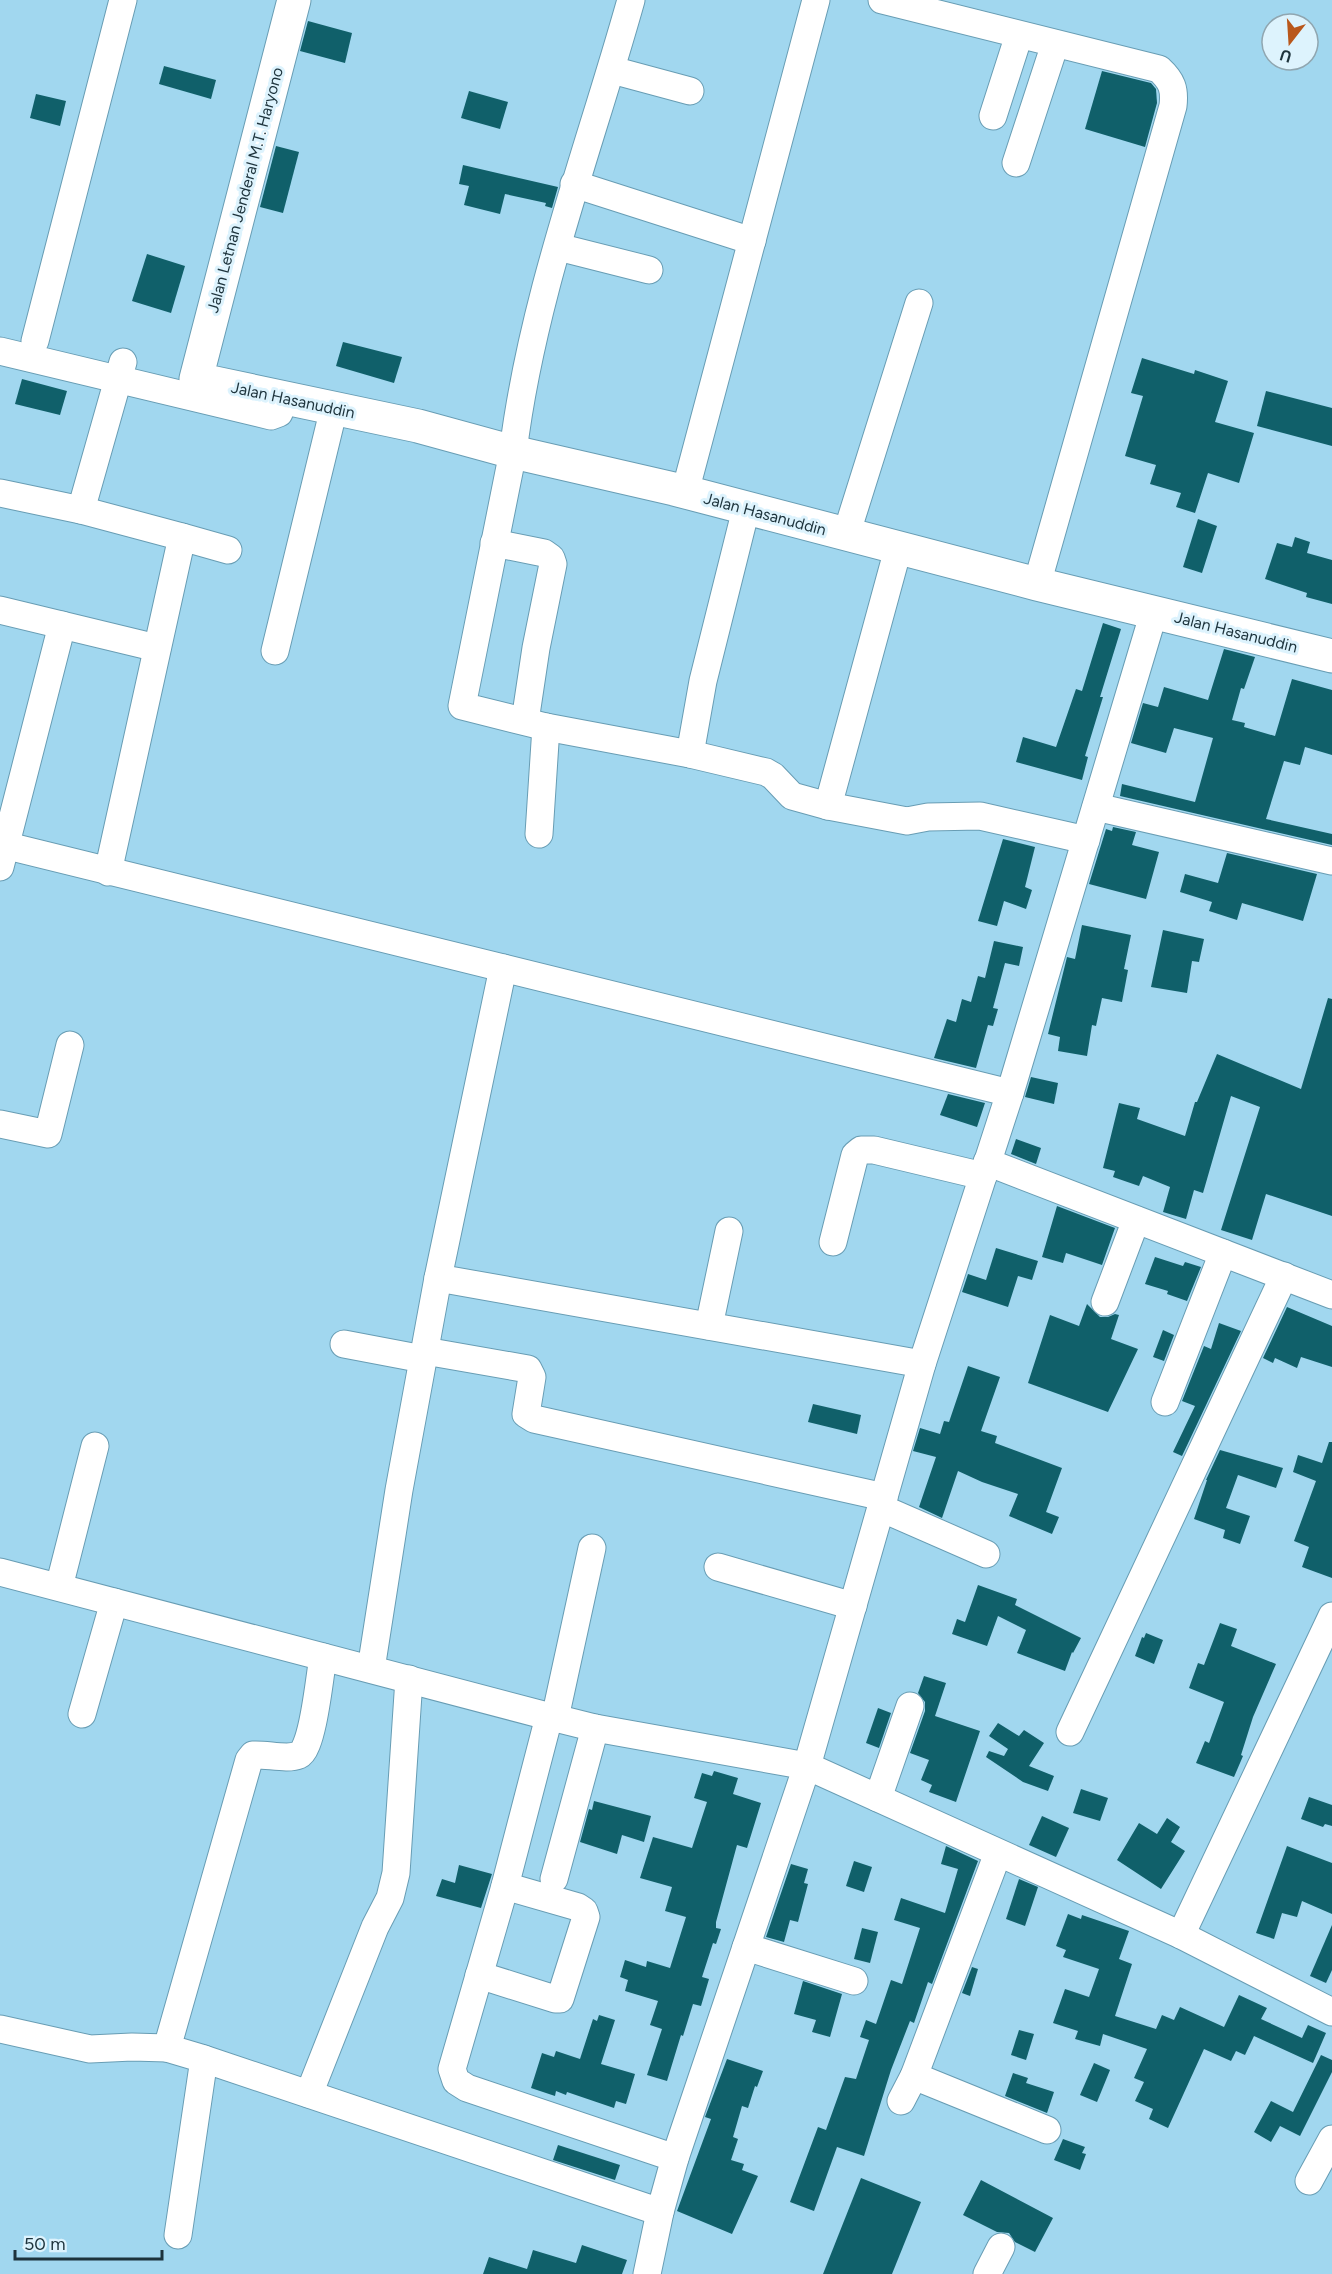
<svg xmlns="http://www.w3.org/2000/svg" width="1332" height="2274" viewBox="0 0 1332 2274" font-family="Figtree,sans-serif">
	<rect width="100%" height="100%" fill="#a1d7ef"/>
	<!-- building -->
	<g fill="#10606a">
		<path d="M308,21L352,33L345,63L300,51Z"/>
		<path d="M164,66L216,80L211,99L159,84Z"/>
		<path d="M1102,71L1151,83L1156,89L1157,103L1145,147L1085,129Z"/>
		<path d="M469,91L508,102L500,129L461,118Z"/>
		<path d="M36,94L66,101L60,126L30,118Z"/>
		<path d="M276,146L299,152L283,213L260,207Z"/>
		<path d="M463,165L558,187L552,208L545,206L546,203L505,194L500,214L464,205L469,186L459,184Z"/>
		<path d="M147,254L185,266L171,313L132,301Z"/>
		<path d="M343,342L402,357L394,383L336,366Z"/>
		<path d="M1142,358L1194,374L1195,370L1228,381L1215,422L1254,433L1239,483L1208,473L1195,513L1176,507L1181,493L1150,484L1156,465L1125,456L1143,396L1131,393Z"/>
		<path d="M22,379L67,391L60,415L15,404Z"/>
		<path d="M1266,391L1332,408V446L1257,426Z"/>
		<path d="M1198,519L1217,526L1202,573L1183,567Z"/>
		<path d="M1295,537L1310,542L1307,553L1332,560V604L1306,597L1307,593L1265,579L1277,543L1292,547Z"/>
		<path d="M1103,623L1121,629L1100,697H1103L1085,756L1088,757L1082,780L1016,762L1023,737L1056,747L1076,689L1082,691Z"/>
		<path d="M1224,649L1255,657L1244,689L1241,688L1232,720L1245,723L1244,727L1275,736L1292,679L1332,690V755L1305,747L1300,765L1284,761L1266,819L1332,834V845L1120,796L1122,784L1195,802L1213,738L1174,728L1166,753L1131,743L1143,703L1158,707L1164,687L1208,700Z"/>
		<path d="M1113,827L1136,832L1132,845L1159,852L1146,899L1089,884L1106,829L1112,831Z"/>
		<path d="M1003,839L1035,847L1025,887L1032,890L1026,909L1004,901L997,926L978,921Z"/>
		<path d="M1227,853L1317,874L1303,921L1242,903L1237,920L1209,911L1212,902L1180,892L1185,874L1218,883Z"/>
		<path d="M1082,925L1131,935L1124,969L1128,970L1122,1002L1102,998L1096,1026L1092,1025L1087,1056L1058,1051L1060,1037L1048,1034L1067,957L1075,959Z"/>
		<path d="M1163,930L1204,939L1199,962L1192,961L1187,993L1151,987Z"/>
		<path d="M994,941L1023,947L1019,966L1005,963L993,1008L998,1009L993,1026L988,1025L976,1068L934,1058L947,1019L956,1022L962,999L971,1002L978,976L985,978Z"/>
		<path d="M1328,998L1332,999V1216L1266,1194L1252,1240L1221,1230L1260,1107L1231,1096L1203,1193L1194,1190L1186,1219L1163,1212L1170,1187L1143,1176L1139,1186L1113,1177L1115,1171L1103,1168L1119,1103L1140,1108L1137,1119L1185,1136L1195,1102H1197L1217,1054L1301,1089Z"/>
		<path d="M1031,1077L1058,1083L1054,1104L1025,1097Z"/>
		<path d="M948,1094L985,1103L977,1127L940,1115Z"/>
		<path d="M1016,1139L1041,1148L1036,1164L1011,1154Z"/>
		<path d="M1057,1206L1115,1228L1102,1265L1066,1253L1063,1263L1042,1257Z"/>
		<path d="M996,1248L1038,1261L1032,1280L1018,1276L1008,1307L962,1292L968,1274L986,1280Z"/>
		<path d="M1155,1257L1183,1266L1185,1262L1201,1267L1187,1301L1167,1294L1168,1291L1145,1284Z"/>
		<path d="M1087,1304L1100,1317H1108L1115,1314L1119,1315L1111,1339L1138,1349L1108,1412L1028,1383L1050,1315L1079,1326Z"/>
		<path d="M1287,1307L1332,1326V1367L1301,1357L1297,1368L1275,1358L1273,1363L1263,1358Z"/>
		<path d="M1219,1323L1241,1331L1182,1456L1173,1452L1195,1406L1182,1401L1204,1346L1211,1349Z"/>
		<path d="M1163,1330L1174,1335L1164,1361L1153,1357Z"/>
		<path d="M968,1366L1000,1377L981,1431L997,1436L995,1443L1062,1468L1046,1512L1059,1517L1052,1534L1009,1516L1018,1494L982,1482L958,1471L942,1518L919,1507L936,1457L913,1451L920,1428L940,1434L944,1421L949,1422Z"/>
		<path d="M813,1404L861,1415L857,1434L808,1422Z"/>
		<path d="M1329,1442H1332V1578L1302,1567L1309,1547L1294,1541L1316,1481L1293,1472L1298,1455L1322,1463Z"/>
		<path d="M1220,1450L1283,1468L1276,1488L1238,1475L1226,1508L1250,1516L1240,1544L1223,1538L1225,1530L1194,1519L1207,1480H1206Z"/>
		<path d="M978,1585L1017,1599L1015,1605L1081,1638L1073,1653L1072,1652L1065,1671L1017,1653L1026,1630L998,1616L987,1646L952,1634L957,1619L965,1622Z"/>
		<path d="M1220,1623L1237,1629L1231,1646L1276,1664L1253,1717L1241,1755L1243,1756L1234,1777L1196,1763L1205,1741L1209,1743L1224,1702L1189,1688L1198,1663L1204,1665Z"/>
		<path d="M1146,1633L1163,1640L1154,1664L1135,1656L1142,1637L1144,1638Z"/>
		<path d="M924,1676L946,1683L935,1716L980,1731L956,1802L929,1792L932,1785L921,1780L929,1760L910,1753L925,1711V1702L918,1693Z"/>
		<path d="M878,1708L891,1713L879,1748L866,1743Z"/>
		<path d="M998,1723L1019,1736L1024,1730L1044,1743L1029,1766L1054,1776L1048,1791L1023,1782L986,1757L989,1751L1004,1756L1008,1749L989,1736Z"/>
		<path d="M714,1771L738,1778L733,1794L761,1803L747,1848L737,1845L716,1922V1928L721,1929L716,1944L713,1943L702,1977L709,1979L701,2006L693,2004L683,2036L681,2035L667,2081L647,2075L662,2029L650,2025L658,2001L625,1991L628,1980L620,1977L625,1960L646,1967L647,1961L670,1968L686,1917L665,1911L672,1887L640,1878L653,1837L692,1848L707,1802L694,1798L702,1773L712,1776Z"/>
		<path d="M1081,1789L1108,1798L1100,1821L1073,1813Z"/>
		<path d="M1309,1797L1332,1805V1826L1325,1824L1323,1827L1301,1819Z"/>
		<path d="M594,1801L651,1816L644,1842L622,1835L617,1854L580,1842L589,1809L592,1810Z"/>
		<path d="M1042,1816L1069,1828L1056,1857L1029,1845Z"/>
		<path d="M1167,1818L1180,1827L1171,1842L1185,1851L1161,1889L1117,1860L1139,1823L1157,1834Z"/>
		<path d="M946,1846L978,1861L932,1984L928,1982L914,2023L910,2021L891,2070L864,2156L837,2147L814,2211L790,2202L818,2127L826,2130L845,2077L856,2079L869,2040L860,2037L866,2020L876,2024L891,1980L902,1984L920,1928L894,1920L901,1898L945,1913L958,1869L941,1864Z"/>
		<path d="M1287,1846L1332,1863V1914L1302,1901L1297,1917L1282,1913L1274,1939L1256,1933Z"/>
		<path d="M854,1861L872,1867L864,1892L846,1886Z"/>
		<path d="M791,1864L808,1869L804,1883L808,1884L798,1922L790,1920L784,1942L766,1937Z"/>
		<path d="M459,1865L492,1874L481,1908L436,1896L442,1879L455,1883Z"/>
		<path d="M1019,1879L1038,1887L1025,1926L1006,1919Z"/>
		<path d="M1068,1914L1081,1919L1082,1915L1129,1931L1119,1959L1132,1964L1115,2016L1156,2029L1162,2015L1174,2020L1180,2007L1224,2027L1239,1995L1267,2008L1261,2019L1302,2038L1308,2025L1326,2033L1313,2063L1254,2036L1245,2055L1236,2051L1231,2061L1204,2049L1168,2128L1149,2119L1153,2109L1135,2101L1144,2082L1134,2078L1147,2049L1103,2034L1100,2046L1075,2039L1078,2031L1053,2023L1065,1989L1089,1997L1099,1969L1063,1957L1066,1950L1056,1946Z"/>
		<path d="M1332,1925V1970L1326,1983L1310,1976Z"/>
		<path d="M862,1928L878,1932L870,1963L854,1959Z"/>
		<path d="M972,1967L978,1969L970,1996L962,1993Z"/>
		<path d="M803,1981L842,1994L830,2037L812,2032L816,2020L794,2014Z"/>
		<path d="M599,2015L615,2020L601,2064L635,2074L626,2104L616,2101L614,2108L567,2092L566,2095L556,2091L555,2096L531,2088L542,2053L554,2057L556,2051L580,2059L593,2019L597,2021Z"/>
		<path d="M1019,2030L1034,2034L1026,2060L1011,2055Z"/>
		<path d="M1321,2055L1332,2060V2072L1300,2136L1280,2126L1271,2142L1254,2132L1271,2101L1293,2112Z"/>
		<path d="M727,2059L763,2071L757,2087L755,2086L748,2108L742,2106L733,2137L738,2139L731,2160L744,2164L742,2170L758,2176L732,2234L677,2211L711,2119L705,2117Z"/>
		<path d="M1094,2063L1110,2070L1097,2102L1080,2095Z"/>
		<path d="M1013,2073L1028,2078L1026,2083L1054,2092L1047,2113L1005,2096Z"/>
		<path d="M1063,2139L1085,2147L1082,2153L1086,2154L1080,2170L1054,2160Z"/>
		<path d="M558,2145L620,2165L615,2180L553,2160Z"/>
		<path d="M861,2178L921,2202L892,2274H823Z"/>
		<path d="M981,2180L1053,2218L1035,2252L1015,2242L1009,2233L997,2232L963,2215Z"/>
		<path d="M582,2245L627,2260L622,2274H483L489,2257L527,2269L533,2250L576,2263Z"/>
	</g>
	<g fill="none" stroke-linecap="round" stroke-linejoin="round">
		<!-- minor casing -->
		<g stroke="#689db4" stroke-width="29">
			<g id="minor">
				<path d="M631,0C589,150 532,297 513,452L462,706L546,727L690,754L766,772L773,776L792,796L828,806L907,821L928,817L980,816L1086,840"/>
				<path d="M882,0L1159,69C1172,81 1175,89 1173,106L1037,584"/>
				<path d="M612,70L690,91"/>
				<path d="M993,116L1019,35"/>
				<path d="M1016,163L1055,44"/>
				<path d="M574,184L752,241"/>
				<path d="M558,247L649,270"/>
				<path d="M35,341L123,0"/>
				<path d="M0,351L271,416L279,413L285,398"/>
				<path d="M685,492L816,0"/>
				<path d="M0,493L81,510L182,537L108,872"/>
				<path d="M81,510L123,362"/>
				<path d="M846,535L919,303"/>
				<path d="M182,537L228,550"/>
				<path d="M494,543L544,553L551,558L553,564L536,648L525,721"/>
				<path d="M0,610L157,648"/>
				<path d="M275,651L334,408"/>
				<path d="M690,754L703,681L746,509"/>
				<path d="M828,806L898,549"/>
				<path d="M1096,807L1332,861"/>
				<path d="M539,834L546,727"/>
				<path d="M0,844L1010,1093"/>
				<path d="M0,867L62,625"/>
				<path d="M0,1124L48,1134L70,1045"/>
				<path d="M987,1162L1332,1295"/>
				<path d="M833,1242L855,1155L861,1150H874L983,1176"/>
				<path d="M438,1278L922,1364"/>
				<path d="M1105,1302L1136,1220"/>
				<path d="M709,1326L729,1231"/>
				<path d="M344,1344L423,1359"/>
				<path d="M425,1351L528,1369L532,1377L526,1414L534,1419L884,1497"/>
				<path d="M1165,1402L1223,1253"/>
				<path d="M881,1508L986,1554"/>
				<path d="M718,1567L853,1606"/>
				<path d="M0,1572L555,1718L595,1728L807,1766L1181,1935L1332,2012"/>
				<path d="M59,1587L95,1446"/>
				<path d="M323,1657C320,1673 313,1749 299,1755C287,1760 267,1754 253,1755L249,1760L167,2048L204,2059L660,2212"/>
				<path d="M371,1669L399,1490L438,1278L503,968"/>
				<path d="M82,1714L114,1602"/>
				<path d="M549,1717L505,1886L452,2069L456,2081L467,2088L675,2158"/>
				<path d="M555,1718L592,1548"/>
				<path d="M1070,1732L1284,1276"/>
				<path d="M878,1798L910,1706"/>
				<path d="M554,1879L595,1728"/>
				<path d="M1181,1935L1332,1616"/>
				<path d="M746,1947L854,1981"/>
				<path d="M479,1975L555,1999H560L586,1917L584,1911L578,1907L505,1886"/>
				<path d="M0,2029L90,2049L132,2047L167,2048"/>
				<path d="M914,2076L1047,2130"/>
				<path d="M309,2094L375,1927L390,1898L396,1873L409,1679"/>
				<path d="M901,2101L914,2076L998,1853"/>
				<path d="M1309,2181L1332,2139"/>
				<path d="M178,2235L204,2059"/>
				<path d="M647,2274L660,2212L675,2158L807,1766L922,1364L1010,1093L1154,612"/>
				<path d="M987,2274L1001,2247"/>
			</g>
		</g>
		<!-- major casing -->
		<g stroke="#689db4" stroke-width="35">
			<path id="major" d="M294,0L196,379L418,426L513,452L674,489L1037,584L1332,656"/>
		</g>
		<!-- minor -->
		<use href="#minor" stroke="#fff" stroke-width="27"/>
		<!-- major -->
		<use href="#major" stroke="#fff" stroke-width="33"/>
	</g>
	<g text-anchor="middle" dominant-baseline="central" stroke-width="6" stroke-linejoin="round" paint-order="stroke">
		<!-- street labels -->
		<g font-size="16" fill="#1d333c" stroke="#ddf3fd">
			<text transform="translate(245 190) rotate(-75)">Jalan Letnan Jenderal M.T. Haryono</text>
			<text transform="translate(293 400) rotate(12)">Jalan Hasanuddin</text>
			<text transform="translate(765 514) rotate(15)">Jalan Hasanuddin</text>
			<text transform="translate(1236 632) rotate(14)">Jalan Hasanuddin</text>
		</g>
	</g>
	<!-- north arrow -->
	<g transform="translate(1290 42) rotate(197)"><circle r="28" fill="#ddf3fd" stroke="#90a6b0" stroke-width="1.5"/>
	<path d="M0-4.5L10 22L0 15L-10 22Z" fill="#b9571b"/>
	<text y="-9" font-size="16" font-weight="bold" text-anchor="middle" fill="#1d333c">U</text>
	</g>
	<!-- scale -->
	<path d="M15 2250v9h147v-9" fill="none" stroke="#1d333c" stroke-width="3"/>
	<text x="24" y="2250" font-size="18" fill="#1d333c" stroke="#ddf3fd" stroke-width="4.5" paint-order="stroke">50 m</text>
</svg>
